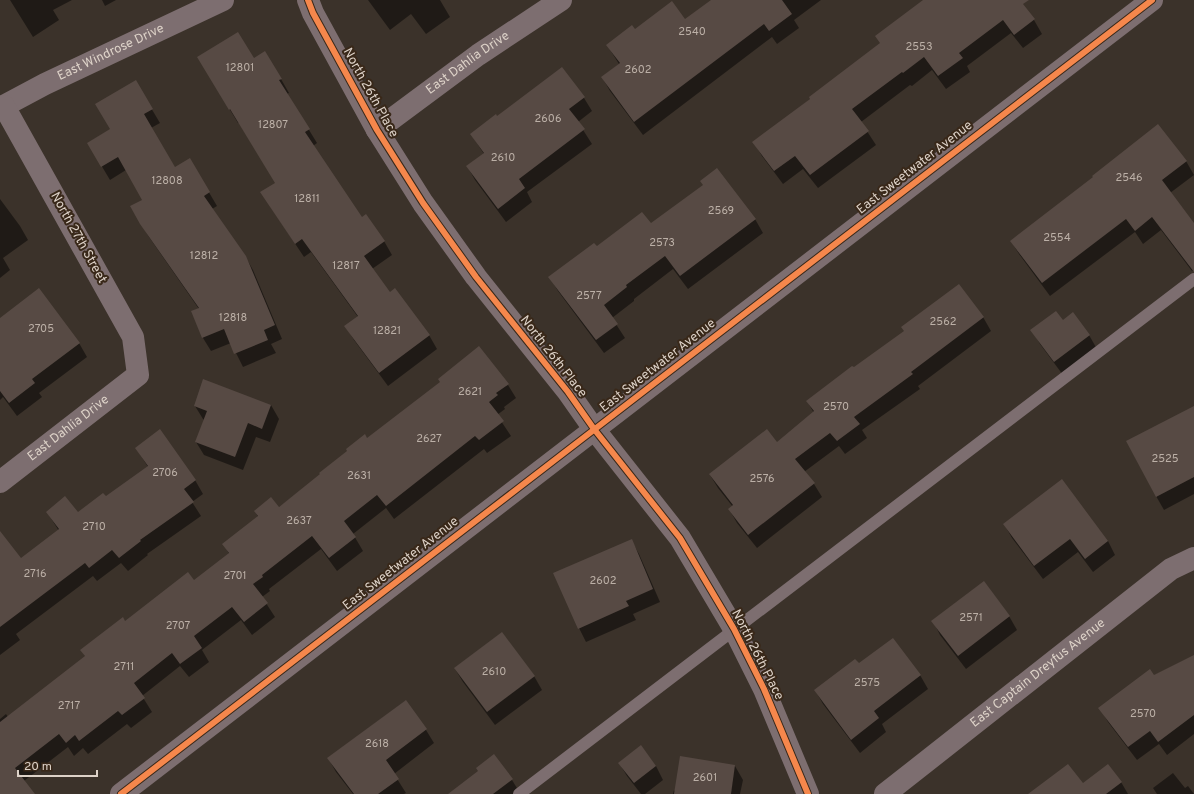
<svg xmlns="http://www.w3.org/2000/svg" width="1194" height="794" viewBox="0 0 1194 794" font-family="Overpass,sans-serif">
	<rect width="100%" height="100%" fill="#3b322a"/>
	<!-- shadow -->
	<g fill="#0007">
		<path d="M10,0H72L53,10L59,20L33,37Z"/>
		<path d="M102,0H116L105,6Z"/>
		<path d="M368,0H440L450,17L426,34L411,14L390,30Z"/>
		<path d="M731,0H821L794,20L799,28L777,44L772,37L643,135L610,91L602,77L619,64L607,45L634,30L685,21Z"/>
		<path d="M933,0H1023L1020,2L1034,20L1042,34L1023,48L1011,33L967,66L970,72L946,89L932,70L912,86L910,85L861,122L876,145L818,188L803,169L783,184L762,156L754,143L881,44Z"/>
		<path d="M198,57L253,59L281,79L289,93L287,94L317,143L313,146L362,219L384,241L392,255L372,269L390,293L429,335L437,349L388,386L354,340L346,327L358,317L311,252L304,257L270,206L276,183L239,123H238Z"/>
		<path d="M562,69L584,98L592,111L578,122L592,144L527,192L532,202L506,222L475,180L467,166L484,154L471,134L497,118Z"/>
		<path d="M135,81L160,123L151,128L175,168L190,160L217,206L212,209L245,256L253,270L282,339L271,344L276,353L243,367L231,343L211,351L203,338L192,312L199,309L149,237L131,207L143,200L126,170L110,180L88,143L111,129Z"/>
		<path d="M1186,161L1194,175L1170,193L1194,225V270L1192,271L1161,230L1143,244L1135,232L1050,296L1019,254L1011,241L1094,178Z"/>
		<path d="M704,185L755,219L763,233L688,289L673,269L634,299V301L612,318L625,338L604,353L558,291L550,278L597,247L651,225Z"/>
		<path d="M0,199L20,226L28,240L3,258L10,270L0,278Z"/>
		<path d="M983,317L991,331L918,386L920,389L862,430L867,438L845,454L839,446L804,472L814,484L822,497L757,548L737,523L729,509L733,507L718,488L710,475L777,444L814,413L807,401L853,369Z"/>
		<path d="M1063,321L1089,335L1097,349L1063,375L1040,344L1032,330Z"/>
		<path d="M0,324L79,343L87,357L39,393L42,397L17,416L3,397L0,400Z"/>
		<path d="M508,385L516,398L504,407L505,409L497,415L511,436L487,453L484,449L394,519L386,508L353,534L363,551L337,571L321,549L269,589L270,591L262,597L275,617L252,635L241,620L202,650L209,662L189,677L180,666L142,696L152,712L131,728L127,724L88,754L83,748L74,756L68,747L24,781L32,794H0V719L6,714L8,717L86,657L81,650L125,622L194,582L229,554L224,544L258,517L255,511L278,508L367,439Z"/>
		<path d="M271,405L279,419L270,442L256,437L243,470L204,455L196,442L204,420L203,419L195,406Z"/>
		<path d="M1194,407V494L1164,510L1156,496Z"/>
		<path d="M160,431L195,480L203,494L192,502L201,516L147,554L148,555L128,571L121,563L97,581L93,576L16,634L20,640L0,655V555L20,560L59,531L47,512L78,514L106,497L148,467L136,448Z"/>
		<path d="M1004,524L1108,541L1115,555L1093,572L1078,552L1043,579L1012,538Z"/>
		<path d="M631,540L639,554L660,602L633,614L636,620L586,642L579,628Z"/>
		<path d="M1009,616L1017,630L966,669L940,635L933,621Z"/>
		<path d="M1194,656V734L1167,755L1159,744L1137,760L1108,722L1100,708L1153,676Z"/>
		<path d="M859,665L920,675L928,689L882,724L886,732L860,753L823,704L815,690Z"/>
		<path d="M455,669L534,676L542,690L495,725L463,682Z"/>
		<path d="M405,701L426,730L434,743L394,774L406,793L404,794H353L336,772L328,758Z"/>
		<path d="M619,763L656,766L663,780L645,794H641L627,776Z"/>
		<path d="M735,766L743,780L740,794H673L674,790L676,793Z"/>
		<path d="M1173,773L1185,788L1188,786L1194,794H1157L1153,788Z"/>
		<path d="M512,780L520,793L519,794H469Z"/>
		<path d="M1121,782L1128,794H1037L1083,785Z"/>
	</g>
	<!-- building -->
	<g fill="#574a44">
		<path d="M711,0H782L792,14L769,31L764,24L634,122L601,77L620,63L606,45L632,25L635,29L672,1L685,19Z"/>
		<path d="M923,0H1029L1023,4L1035,19L1014,35L1003,20L959,53L963,58L938,76L924,57L903,73L902,72L852,109L869,131L810,175L795,156L774,171L752,142L810,99L809,97L880,43L875,36Z"/>
		<path d="M238,32L254,58L265,51L282,79L279,80L310,129L305,132L362,217L366,214L385,241L364,256L390,292L395,288L430,335L379,373L344,326L358,316L302,239L295,244L260,192L275,183L230,109L229,110L197,57Z"/>
		<path d="M562,67L585,97L569,109L585,129L519,179L525,188L498,209L466,166L484,153L470,134L496,114L497,116Z"/>
		<path d="M136,80L153,109L144,114L175,167L190,158L210,192L204,196L246,256L275,325L264,330L268,340L234,354L224,329L202,338L191,311L199,308L140,224L130,206L142,200L118,157L101,167L87,143L110,129L95,104Z"/>
		<path d="M1158,124L1187,161L1162,180L1194,223V272L1152,217L1135,231L1126,219L1042,283L1010,241L1093,177L1092,176Z"/>
		<path d="M717,168L756,219L680,276L665,256L626,285L627,287L604,305L618,324L596,340L548,277L594,243L597,246L642,212L651,223L703,185L700,181Z"/>
		<path d="M959,284L984,317L911,372L913,374L854,417L860,424L837,441L830,433L795,459L815,483L748,535L728,509L733,505L709,474L767,429L777,442L814,411L806,401L852,366L854,367L904,331L901,327Z"/>
		<path d="M39,288L80,343L32,379L35,383L9,403L0,391V318Z"/>
		<path d="M1056,311L1063,320L1073,312L1090,335L1054,362L1030,330Z"/>
		<path d="M479,346L509,384L496,393L498,395L489,402L504,421L479,440L475,436L386,506L377,495L344,521L356,537L329,558L312,536L262,575L263,577L253,584L268,603L244,622L232,607L194,636L202,648L180,664L172,653L134,683L145,698L122,715L118,711L79,741L75,735L66,743L59,734L15,768L35,794H0V722L85,656L80,650L123,617L125,621L188,572L194,580L229,553L222,544L258,516L254,511L271,497L279,507L320,474L319,473L347,451L346,449L365,434L367,438L440,382L438,379Z"/>
		<path d="M203,379L271,405L262,429L248,423L235,457L195,442L207,411L194,406Z"/>
		<path d="M1194,406V477L1156,497L1126,441Z"/>
		<path d="M160,429L196,480L184,489L194,502L140,540L141,541L119,558L112,550L89,568L85,563L0,627V531L21,558L59,529L46,512L65,496L78,512L103,493L106,496L148,466L135,448Z"/>
		<path d="M1062,479L1108,541L1085,559L1070,539L1034,566L1003,524Z"/>
		<path d="M632,539L653,589L626,601L629,606L578,629L553,573Z"/>
		<path d="M984,581L1010,616L958,656L931,621Z"/>
		<path d="M502,632L535,676L487,712L454,668Z"/>
		<path d="M893,638L921,675L874,711L879,718L851,740L814,690L855,659L859,663Z"/>
		<path d="M1194,655V715L1158,742L1150,731L1128,747L1098,708L1150,669L1154,675Z"/>
		<path d="M406,700L427,729L386,760L399,779L378,794H354L327,758Z"/>
		<path d="M641,745L656,766L634,783L618,763Z"/>
		<path d="M494,754L513,779L493,794H448L478,771L476,768Z"/>
		<path d="M680,756L735,765L731,794H674Z"/>
		<path d="M1068,764L1083,783L1108,764L1122,782L1106,794H1028Z"/>
	</g>
	<g fill="none" stroke-linecap="round" stroke-linejoin="round">
		<!-- service -->
		<path stroke="#7d6e70" stroke-width="12" d="M519,794L1194,279"/>
		<!-- minor -->
		<g stroke="#7d6e70" stroke-width="22">
			<path d="M308,0L313,13L377,130L423,203L476,277L568,392L594,429L680,538L734,629L764,689L808,794"/>
			<path id="s1" d="M0,108L45,84L223,0"/>
			<path id="s2" d="M377,130L478,55L561,0"/>
			<path id="s3" d="M0,482L138,375L133,337L4,106"/>
			<path id="s4" d="M885,794L1171,569L1194,558"/>
		</g>
		<!-- tertiary -->
		<path stroke="#7d6e70" stroke-width="22" d="M121,794L1152,0"/>
		<!-- cycleway casing -->
		<g stroke="#392819" stroke-width="8">
			<g id="cycleway">
				<path d="M308,0L313,13L377,130L423,203L476,277L568,392L594,429L680,538L734,629L764,689L808,794"/>
				<path d="M121,794L1152,0"/>
			</g>
		</g>
		<!-- cycleway -->
		<use href="#cycleway" stroke="#f5874c" stroke-width="6"/>
	</g>
	<g text-anchor="middle" dominant-baseline="central" stroke-width="4" stroke-linejoin="round" paint-order="stroke">
		<!-- number labels -->
		<g font-size="11" fill="#bcb0a7">
			<text x="692" y="32">2540</text>
			<text x="919" y="47">2553</text>
			<text x="240" y="68">12801</text>
			<text x="638" y="70">2602</text>
			<text x="548" y="119">2606</text>
			<text x="273" y="125">12807</text>
			<text x="503" y="158">2610</text>
			<text x="1129" y="178">2546</text>
			<text x="167" y="181">12808</text>
			<text x="307" y="199">12811</text>
			<text x="721" y="211">2569</text>
			<text x="1057" y="238">2554</text>
			<text x="662" y="243">2573</text>
			<text x="204" y="256">12812</text>
			<text x="346" y="266">12817</text>
			<text x="589" y="296">2577</text>
			<text x="233" y="318">12818</text>
			<text x="943" y="322">2562</text>
			<text x="41" y="329">2705</text>
			<text x="387" y="331">12821</text>
			<text x="470" y="392">2621</text>
			<text x="836" y="407">2570</text>
			<text x="429" y="439">2627</text>
			<text x="1165" y="459">2525</text>
			<text x="165" y="473">2706</text>
			<text x="359" y="476">2631</text>
			<text x="762" y="479">2576</text>
			<text x="299" y="521">2637</text>
			<text x="94" y="527">2710</text>
			<text x="35" y="574">2716</text>
			<text x="235" y="576">2701</text>
			<text x="603" y="581">2602</text>
			<text x="971" y="618">2571</text>
			<text x="178" y="626">2707</text>
			<text x="124" y="667">2711</text>
			<text x="494" y="672">2610</text>
			<text x="867" y="683">2575</text>
			<text x="69" y="706">2717</text>
			<text x="1143" y="714">2570</text>
			<text x="377" y="744">2618</text>
			<text x="705" y="778">2601</text>
		</g>
		<!-- street labels -->
		<g font-size="13" fill="#ddd2c8" stroke="#392819">
			<text stroke="none"><textPath href="#s1" startOffset="124">East Windrose Drive</textPath></text>
			<text stroke="none"><textPath href="#s2" startOffset="113">East Dahlia Drive</textPath></text>
			<text transform="translate(370 93) rotate(61)">North 26th Place</text>
			<text transform="translate(915 168) rotate(-38)">East Sweetwater Avenue</text>
			<text transform="translate(78 238) rotate(61)">North 27th Street</text>
			<text transform="translate(553 357) rotate(52)">North 26th Place</text>
			<text transform="translate(658 366) rotate(-38)">East Sweetwater Avenue</text>
			<text stroke="none"><textPath href="#s3" startOffset="87">East Dahlia Drive</textPath></text>
			<text transform="translate(401 564) rotate(-38)">East Sweetwater Avenue</text>
			<text transform="translate(757 655) rotate(63)">North 26th Place</text>
			<text stroke="none"><textPath href="#s4" startOffset="195">East Captain Dreyfus Avenue</textPath></text>
		</g>
	</g>
	<!-- scale -->
	<path d="M18 770v6h79v-6" fill="none" stroke="#ddd2c8" stroke-width="2"/>
	<text x="24" y="770" font-size="12" fill="#ddd2c8" stroke="#392819" stroke-width="3" paint-order="stroke">20 m</text>
</svg>
